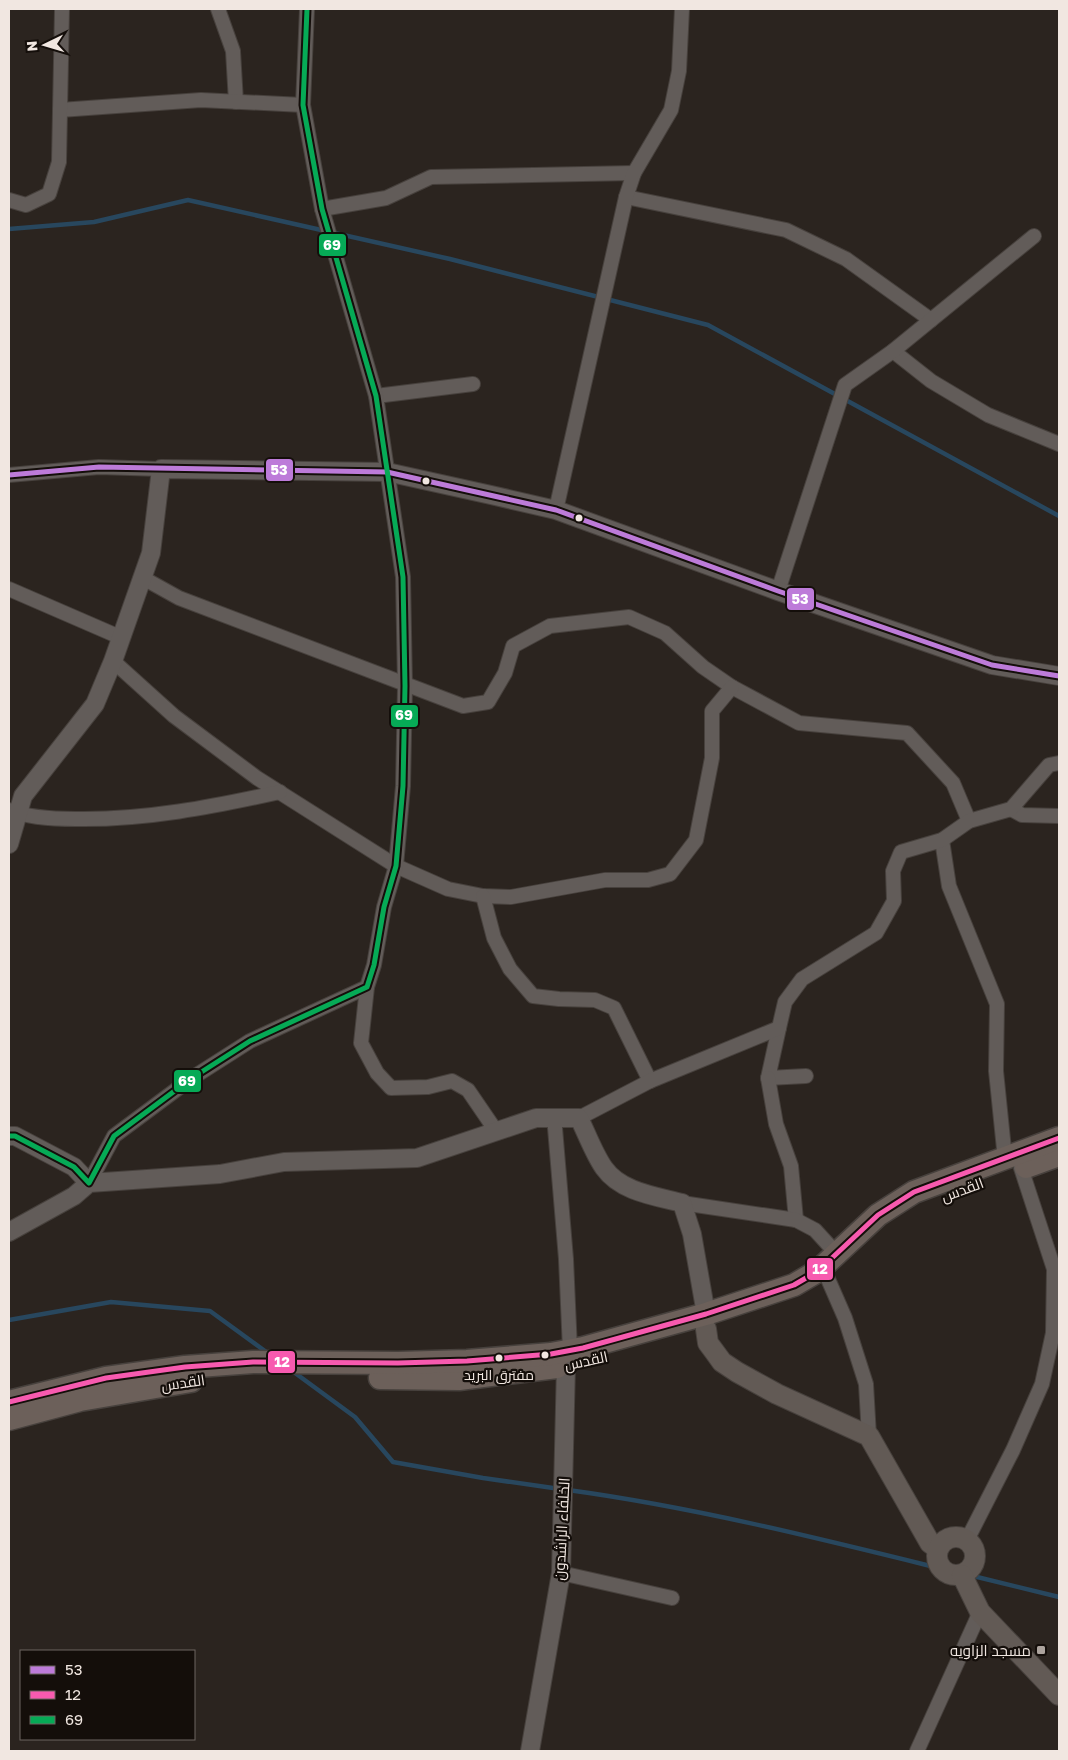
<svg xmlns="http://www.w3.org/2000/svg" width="1068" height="1760" viewBox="0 0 1068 1760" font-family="'Golos Text',Cairo,sans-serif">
	<rect width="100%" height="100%" fill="#2b241f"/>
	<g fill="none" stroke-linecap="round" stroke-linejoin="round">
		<!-- stream -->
		<g stroke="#28475e" stroke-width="4.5">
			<path d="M9,229L94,222L188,200L450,259L708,325L1059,516"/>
			<path d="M9,1320L111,1302L210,1311L269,1354"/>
			<path d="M291,1370L355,1417L393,1462L483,1478L560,1489"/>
			<path d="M568,1490C700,1508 829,1541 959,1573"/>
			<path d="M969,1575L1059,1597"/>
		</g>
		<!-- minor casing -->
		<g stroke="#47413d" stroke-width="16">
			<g id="minor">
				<path d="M218,9L233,51L236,102"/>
				<path d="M60,110L201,100L303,105"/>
				<path d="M626,197L786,230L846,259L931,320"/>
				<path d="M9,200L26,205L49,194L59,162L62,9"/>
				<path d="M322,209L386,198L431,177L634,173"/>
				<path d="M893,351L931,381L988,415L1059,444"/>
				<path d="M376,396L473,384"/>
				<path d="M9,475L99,467L161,469"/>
				<path d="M556,510L626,197L634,173L671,110L679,71L682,9"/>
				<path d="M143,578L179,598L463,706L488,702L505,673L513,646L550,626L629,617L665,633L703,667L732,687L799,723L907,733L953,783L969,821"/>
				<path d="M9,589L122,638"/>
				<path d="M778,591L845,385L893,351L1034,236"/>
				<path d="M113,661L174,716L257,778L396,866L448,889L483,896L511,897L605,880H648L670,874L696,840L712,758V711L732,687"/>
				<path d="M1011,809L1022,815L1059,816"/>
				<path d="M9,810C29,818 54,819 76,819C146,820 212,807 280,792"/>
				<path d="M942,840L949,886L997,1004L996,1071L1005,1159"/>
				<path d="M483,896L494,938L510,969L533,996L559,999L595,1000L614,1008L650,1081"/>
				<path d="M367,987L361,1043L377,1073L391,1088L428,1087L452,1081L468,1090L496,1131"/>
				<path d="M779,1028L768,1078L806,1076"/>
				<path d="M768,1078L776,1124L791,1166L796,1220"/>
				<path d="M554,1116L566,1259L570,1350"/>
				<path d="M579,1118L650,1081L779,1028L785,1002L802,979L876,933L894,901L893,871L901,852L942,840L969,821L1011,809L1049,765L1059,763"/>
				<path d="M89,1183L114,1136L192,1078L250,1041L367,987L374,965L384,907L396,866L403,786L405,686L403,577L376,396L322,209L303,105L307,9"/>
				<path d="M682,1203L796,1220L815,1230L836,1253"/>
				<path d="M828,1279L845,1318L866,1384L869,1436"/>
				<path d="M967,1540L1013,1450L1042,1384L1053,1333L1054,1269L1021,1168"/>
				<path d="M561,1573L672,1598"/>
				<path d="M917,1751L980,1612"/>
			</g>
		</g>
		<!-- tertiary casing -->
		<g stroke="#47413d" stroke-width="20">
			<g id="tertiary">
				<path d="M9,844L23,796L95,704L113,661L151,553L161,469L387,472L491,495L556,510L778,591L992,665L1059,676"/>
				<path d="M9,1136H15L74,1167L89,1183"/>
				<path d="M9,1232L74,1196L89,1183L220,1174L284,1162L417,1158L536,1118H579C587,1134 594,1154 604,1168C621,1192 655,1196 682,1203L692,1234L706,1314"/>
				<path d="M530,1751L561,1573L566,1365"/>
			</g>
		</g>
		<!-- secondary casing -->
		<g stroke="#47413d" stroke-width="22">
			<g id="secondary">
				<path d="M706,1329L708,1343L714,1351L722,1362L737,1372L777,1394L869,1436L930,1543L938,1549"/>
				<circle cx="956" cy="1556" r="19"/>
				<path d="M962,1575L980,1612L1059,1695"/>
			</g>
		</g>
		<!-- primary casing -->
		<g stroke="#47413d" stroke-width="25">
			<g id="primary">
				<path d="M1026,1167L1059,1155"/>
				<path d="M380,1378L459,1379L557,1367"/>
				<path d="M9,1402L106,1378L185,1367L253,1362L398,1363L467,1361L551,1354L583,1348L706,1314L794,1285L818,1271L878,1215L914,1192L1059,1138"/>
				<path d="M9,1419L80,1400L191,1381"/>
			</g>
		</g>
		<!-- minor -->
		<use href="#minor" stroke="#625c59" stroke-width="14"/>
		<!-- tertiary -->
		<use href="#tertiary" stroke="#625c59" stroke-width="18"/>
		<!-- secondary -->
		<use href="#secondary" stroke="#625a55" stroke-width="20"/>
		<!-- primary -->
		<use href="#primary" stroke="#6c605a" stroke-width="22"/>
		<!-- bus-1 casing -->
		<g stroke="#140e0a" stroke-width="9">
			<path id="bus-1" d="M9,475L99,467L387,472L556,510L778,591L992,665L1059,676"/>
		</g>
		<!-- bus-2 casing -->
		<g stroke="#140e0a" stroke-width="9">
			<path id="bus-2" d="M9,1402L106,1378L185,1367L253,1362L398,1363L467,1361L551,1354L583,1348L706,1314L794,1285L818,1271L878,1215L914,1192L1059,1138"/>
		</g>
		<!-- bus-3 casing -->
		<g stroke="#140e0a" stroke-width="9">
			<path id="bus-3" d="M9,1136H15L74,1167L89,1183L114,1136L192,1078L250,1041L367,987L374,965L384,907L396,866L403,786L405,686L403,577L376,396L322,209L303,105L307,9"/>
		</g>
		<!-- bus-1 -->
		<use href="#bus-1" stroke="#bd7bd9" stroke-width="5"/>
		<!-- bus-2 -->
		<use href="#bus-2" stroke="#f75aaf" stroke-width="5"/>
		<!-- bus-3 -->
		<use href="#bus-3" stroke="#06aa56" stroke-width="5"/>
	</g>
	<!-- markers -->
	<g fill="#f1e7e1" stroke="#140e0a" stroke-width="2">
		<circle cx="426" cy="481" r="4.5"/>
		<circle cx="579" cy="518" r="4.5"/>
		<circle cx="545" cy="1355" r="4.5"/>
		<circle cx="499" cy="1358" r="4.5"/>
	</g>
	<rect fill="#aca39d" stroke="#140e0a" stroke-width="2" x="1036" y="1645" width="10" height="10" rx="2.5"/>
	<g text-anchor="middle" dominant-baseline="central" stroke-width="4.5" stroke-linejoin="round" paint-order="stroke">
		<!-- bus labels -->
		<g font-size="14" fill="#f1e7e1" stroke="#140e0a">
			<text x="499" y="1374">مفترق البريد</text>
		</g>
		<!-- street labels -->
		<g font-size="15" fill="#f1e7e1" stroke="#140e0a">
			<text transform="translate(962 1189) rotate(-20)">القدس</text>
			<text transform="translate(586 1360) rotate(-12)">القدس</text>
			<text transform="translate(183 1382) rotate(-8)">القدس</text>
			<text transform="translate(561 1529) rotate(-87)">الخلفاء الراشدون</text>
		</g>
		<!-- poi labels -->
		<g font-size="15" fill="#f1e7e1" stroke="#140e0a" text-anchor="end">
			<text x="1031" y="1650">مسجد الزاويه</text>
		</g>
	</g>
	<g stroke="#140e0a" stroke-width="2">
		<rect x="318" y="233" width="29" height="24" rx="5" fill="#06aa56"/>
		<rect x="265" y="458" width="29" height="24" rx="5" fill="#bd7bd9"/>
		<rect x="786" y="587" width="29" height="24" rx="5" fill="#bd7bd9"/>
		<rect x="390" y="704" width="29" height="24" rx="5" fill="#06aa56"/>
		<rect x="173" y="1069" width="29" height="24" rx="5" fill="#06aa56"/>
		<rect x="806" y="1257" width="28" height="24" rx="5" fill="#f75aaf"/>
		<rect x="267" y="1350" width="29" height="24" rx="5" fill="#f75aaf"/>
	</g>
	<g font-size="14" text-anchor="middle" font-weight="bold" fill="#fff">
		<text x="332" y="250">69</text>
		<text x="279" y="475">53</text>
		<text x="800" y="604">53</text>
		<text x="404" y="720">69</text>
		<text x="187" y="1086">69</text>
		<text x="820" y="1274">12</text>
		<text x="282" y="1367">12</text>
	</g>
	<!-- border -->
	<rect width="1068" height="1760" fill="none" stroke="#f1e7e1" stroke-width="20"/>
	<!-- legend -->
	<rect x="20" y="1650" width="175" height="90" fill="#140e0a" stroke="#6c6560"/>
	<rect x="30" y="1666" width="25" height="8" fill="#bd7bd9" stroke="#6c6560"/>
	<text x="65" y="1675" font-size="15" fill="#f1e7e1">53</text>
	<rect x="30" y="1691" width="25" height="8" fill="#f75aaf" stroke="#6c6560"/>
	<text x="65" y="1700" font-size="15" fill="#f1e7e1">12</text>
	<rect x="30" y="1716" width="25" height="8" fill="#06aa56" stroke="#6c6560"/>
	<text x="65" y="1725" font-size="15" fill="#f1e7e1">69</text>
	<!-- north arrow -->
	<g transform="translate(45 45) rotate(265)" stroke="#140e0a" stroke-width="4" paint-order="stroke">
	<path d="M0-4L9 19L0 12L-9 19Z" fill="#f1e7e1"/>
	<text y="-8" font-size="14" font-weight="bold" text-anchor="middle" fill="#f1e7e1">N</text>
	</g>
</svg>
